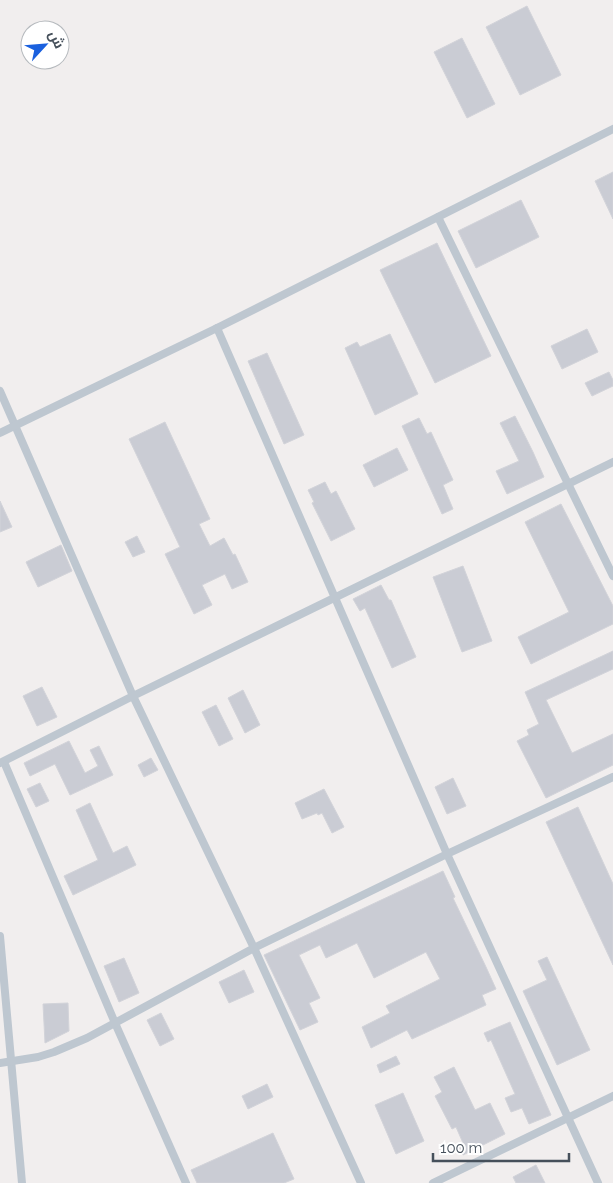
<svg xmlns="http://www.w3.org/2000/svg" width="613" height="1183" viewBox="0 0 613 1183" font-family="Raleway,Cairo,sans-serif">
	<rect width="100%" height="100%" fill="#f1eeee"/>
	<!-- building -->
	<g fill="#caccd4" stroke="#d2d3d9">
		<path d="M527,6L561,75L520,95L486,27Z"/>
		<path d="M462,38L495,104L467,118L434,52Z"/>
		<path d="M613,172V219L595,181Z"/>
		<path d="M521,200L539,237L476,268L458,231Z"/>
		<path d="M437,243L491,356L435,383L380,270Z"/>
		<path d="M587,329L598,352L562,369L551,346Z"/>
		<path d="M390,334L418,394L375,415L345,348L357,342L360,347Z"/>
		<path d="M267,353L304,435L284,444L248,361Z"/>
		<path d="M609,372L613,380V386L592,396L585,383Z"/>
		<path d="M515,416L533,452L544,477L507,494L496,471L519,461L500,423Z"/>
		<path d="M419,418L427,434L431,432L453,480L443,485L453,509L442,514L402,426Z"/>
		<path d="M165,422L210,519L199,524L210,546L224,538L233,555L235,554L248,582L232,589L225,574L202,585L212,605L194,614L165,554L180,547L129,439Z"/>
		<path d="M397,448L408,470L374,487L363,465Z"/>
		<path d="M325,482L331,494L336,491L355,529L331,541L312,503L314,502L308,490Z"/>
		<path d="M0,501L12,527L0,532Z"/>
		<path d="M561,504L613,606V624L531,664L518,637L569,612L525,522Z"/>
		<path d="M137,536L145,552L133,557L125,542Z"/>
		<path d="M61,545L72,571L38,587L26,562Z"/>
		<path d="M463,566L492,641L462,652L433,577Z"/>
		<path d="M381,585L389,600H391L416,657L392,668L365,608L360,611L353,599Z"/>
		<path d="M613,651V669L546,700L572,753L613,734V765L546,798L517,741L529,735L527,730L539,724L525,692Z"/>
		<path d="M42,687L57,717L37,726L23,696Z"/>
		<path d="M243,690L260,725L245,733L228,698Z"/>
		<path d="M216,705L233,739L219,746L202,712Z"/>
		<path d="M69,741L85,773L98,766L90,750L99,746L113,775L70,795L55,764L30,776L24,763Z"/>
		<path d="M151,758L158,770L144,777L138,765Z"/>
		<path d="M453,778L466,806L447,814L435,787Z"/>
		<path d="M40,783L49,801L36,807L27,789Z"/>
		<path d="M324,789L344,827L332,833L322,813L318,815L317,813L302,819L295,803Z"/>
		<path d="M90,803L113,853L127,846L136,865L73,895L64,876L98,860L76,810Z"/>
		<path d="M578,807L613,884V965L546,822Z"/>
		<path d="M443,871L455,897L453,898L486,967L496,989L482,995L486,1005L412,1039L407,1030L371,1048L362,1027L390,1013L386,1006L440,979L426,952L374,978L357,943L326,958L320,945L299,955L320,998L309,1003L318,1022L300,1030L264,955Z"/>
		<path d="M547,957L590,1050L557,1065L523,991L547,980L538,961Z"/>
		<path d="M124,958L139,993L119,1002L104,966Z"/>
		<path d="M244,970L254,992L229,1003L219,982Z"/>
		<path d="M68,1003L69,1031L45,1043L43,1004Z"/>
		<path d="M161,1013L174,1039L160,1046L147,1020Z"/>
		<path d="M510,1022L551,1115L529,1124L522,1108L511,1112L505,1098L515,1094L491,1040L488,1042L484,1033Z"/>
		<path d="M396,1056L400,1064L380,1073L377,1065Z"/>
		<path d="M454,1067L475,1110L490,1103L505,1134L463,1155L458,1145L463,1143L456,1127L452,1129L435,1096L442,1092L434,1077Z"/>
		<path d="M267,1084L273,1097L248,1109L242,1096Z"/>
		<path d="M403,1093L424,1141L396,1154L375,1105Z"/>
		<path d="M273,1133L294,1179L284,1183H197L191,1170Z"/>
		<path d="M536,1165L545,1183H516L513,1177Z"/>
	</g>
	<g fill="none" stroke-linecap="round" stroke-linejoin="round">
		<!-- minor -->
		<g stroke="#bec7d0" stroke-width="8">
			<path d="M438,217L613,576"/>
			<path d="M217,328L447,854L598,1183"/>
			<path d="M0,391L133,696L254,948L447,854L613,777"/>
			<path d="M0,433L217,328L613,129"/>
			<path d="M4,762L115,1023L186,1183"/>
			<path d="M0,763L133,696L613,462"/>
			<path d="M0,936L22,1183"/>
			<path d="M0,1063L38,1057L54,1052L87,1038L254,948L361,1183"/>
			<path d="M433,1183L613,1096"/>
		</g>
	</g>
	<!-- north arrow -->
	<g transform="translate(45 45) rotate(64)"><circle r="24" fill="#ffffff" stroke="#b5b9bd"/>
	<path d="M0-4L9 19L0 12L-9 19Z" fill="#1a60de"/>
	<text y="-8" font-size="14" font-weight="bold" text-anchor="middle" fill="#46505b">ش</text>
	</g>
	<!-- scale -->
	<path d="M433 1153v8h136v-8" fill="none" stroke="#46505b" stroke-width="2.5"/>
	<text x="440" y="1153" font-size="15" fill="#46505b" stroke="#ffffff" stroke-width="4" paint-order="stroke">100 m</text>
</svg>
